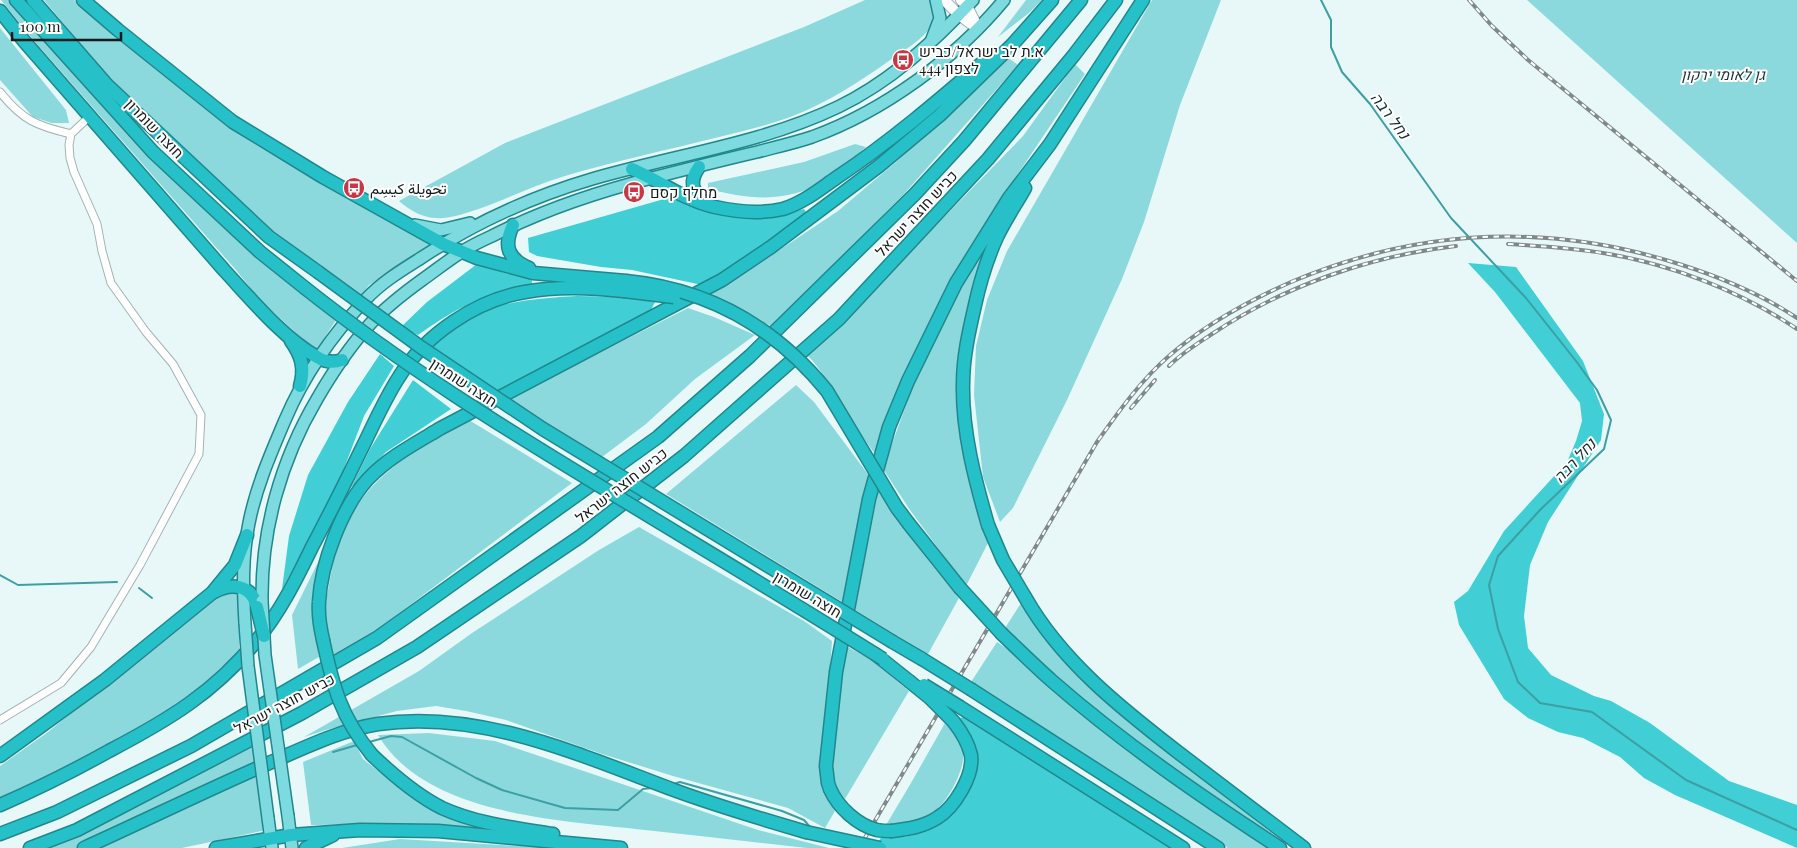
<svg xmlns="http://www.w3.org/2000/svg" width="1797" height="848" viewBox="0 0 1797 848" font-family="'Playfair Display',Vazirmatn,Heebo,serif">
	<rect width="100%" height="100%" fill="#e8f8f9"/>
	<!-- green -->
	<g fill="#8cd9dd">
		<path d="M1,0H10L99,100L336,320L316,351L260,300L236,270L36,43Z"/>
		<path d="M44,0H74L139,55L238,129L435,243L369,285L360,296L275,236L114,84Z"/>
		<path d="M865,0H929C946,24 917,42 899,54C869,75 839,96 805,111C778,123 748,130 719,137C668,150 615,161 565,176C531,186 500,203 466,213C456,216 446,219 436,218C423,218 409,210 399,201L505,143L804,27Z"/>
		<path d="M1026,0H1042L1029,13L998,37Z"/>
		<path d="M1152,0H1221L1180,105L1144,222L1122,279L1067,400L1013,508L1000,522L983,477L974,395L976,346L987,300L1007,251Z"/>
		<path d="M1527,0H1797V243Z"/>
		<path d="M0,28L66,110L69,123H52L33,117L0,80Z"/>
		<path d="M1007,57L1018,65L904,194L771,326L707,292L738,276L772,255L838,211L896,162Z"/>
		<path d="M1075,64L1085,74L993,211L951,279L902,378L885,419L875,454C863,437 851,421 840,403C829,387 822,369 807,355L876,287L1023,136Z"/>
		<path d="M855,144L866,147C850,161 833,178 814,187C776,203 745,198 708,189V183L804,162Z"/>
		<path d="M979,252L985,256L974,285L967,308L959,357L957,388L968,476L988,543L966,586L910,510L883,469L918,372Z"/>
		<path d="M688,308L714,317L755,335L695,379L646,424L602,457L506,400Z"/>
		<path d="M796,385L814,402L870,477L844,603L666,494Z"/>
		<path d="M469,420L572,483L370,635L334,657C332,648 328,638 326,628C324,612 327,594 330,579C338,537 351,505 383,476C408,452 439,437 469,420Z"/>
		<path d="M879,486C900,527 930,563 959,598L928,654L855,610Z"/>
		<path d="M639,527L804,621L832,641L828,700L821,746V781L835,811L825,828L788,808L673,776L602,754L506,720L466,711L436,706L397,711L326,730L304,737L419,671L472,633L599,550Z"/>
		<path d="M323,552L312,601L319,657L298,669L292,615Z"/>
		<path d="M229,591L235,593L239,598V652L186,699L95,752L43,779L0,797V766L48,732L215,596Z"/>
		<path d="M1021,603L1048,641L1090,688L1279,839C1219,798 1156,758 1099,712C1065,686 1035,657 1005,628Z"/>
		<path d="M997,642L1018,656L1163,773L1268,848H1228L971,682Z"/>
		<path d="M846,646L870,659L909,691L845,799C842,795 838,791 836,786C827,749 841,685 846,646Z"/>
		<path d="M945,723C952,732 962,741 963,753C965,769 949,799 937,809C925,820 901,824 886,825L911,783Z"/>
		<path d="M429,733L495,741L758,830L829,848H807C753,842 699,836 645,830C561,820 426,816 378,735Z"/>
		<path d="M354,741L363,759L417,801L440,813L519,835L381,824L311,825L303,762Z"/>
		<path d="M254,744L266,830L182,848H44Z"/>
		<path d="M400,839L554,848H342Z"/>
	</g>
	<!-- forest -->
	<g fill="#41ced5">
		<path d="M678,195L785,214L804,209L808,215L702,285L632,270L601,267L537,256L529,252L528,238Z"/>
		<path d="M1468,263L1516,267L1583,361L1604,414L1601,440L1548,522L1530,565L1524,616L1528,648L1551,675L1594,696L1611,701L1650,723L1729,781L1797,805V848L1675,795L1644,778L1620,757L1583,738L1558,732L1528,718L1504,699L1459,625L1454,602L1468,591L1504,531L1567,462L1576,441L1582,421L1580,403L1495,292Z"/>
		<path d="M477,264L505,273L531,278L533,287C482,294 459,306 418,335L401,327L427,302Z"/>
		<path d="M577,296L626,297L655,302L650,312L496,392L431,346C442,337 452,326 464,319C497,301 541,298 577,296Z"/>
		<path d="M380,354L394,366L364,416L340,479L323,515L282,589L289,536L308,475L348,402Z"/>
		<path d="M413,380L451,409L386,452L351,488L370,449Z"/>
		<path d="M965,717L1177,848H875L882,836C890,836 900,838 909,836C941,830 972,803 975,769C976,761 961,728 958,718Z"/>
	</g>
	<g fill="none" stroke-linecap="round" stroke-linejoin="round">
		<!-- stream -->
		<g stroke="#3c9fa4" stroke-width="2">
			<path d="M1321,0L1331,20V47L1342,72L1370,104L1451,218L1526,298L1576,361L1597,390L1611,420L1604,449L1540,510L1498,556L1489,585L1498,629L1518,682L1540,703L1592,712L1686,780L1797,830"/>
			<path d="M0,575L18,585L117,582"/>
			<path d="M139,588L152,598"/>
			<path d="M369,742L391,736L402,737L476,778L502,790L565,808L618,810L643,789L652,788"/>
			<path d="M333,752L357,745"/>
			<path d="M674,784L680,782L782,811L804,820L810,827"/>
		</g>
		<!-- street casing -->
		<g stroke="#a3b2b2" stroke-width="9">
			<g id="street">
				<path d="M0,92C22,120 37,126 71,134"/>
				<path d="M0,720L61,683L91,647L140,565L199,454L201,415L173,364L146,332L111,283L102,251L97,224L74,172L70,158L69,145L71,134L90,116"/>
			</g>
		</g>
		<!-- secondary casing -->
		<g stroke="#a3b2b2" stroke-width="12">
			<g id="secondary">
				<path d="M944,0L959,15L978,29"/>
				<path d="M961,0L967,6L978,28"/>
			</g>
		</g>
		<!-- primary casing -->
		<g stroke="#20878c" stroke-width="14">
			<g id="primary">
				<path d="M932,39L940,18L936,0"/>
				<path d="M415,225L441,230L470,223"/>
				<path d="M262,601C261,530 281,460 317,399C332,373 350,346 371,323C386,307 404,293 422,280C435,271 447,261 460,253C470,246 481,241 492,236C543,210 597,192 652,178C687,169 722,160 757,152C776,147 794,143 812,137C884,111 956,58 1004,0"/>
				<path d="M245,623C243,590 242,556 249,523C256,487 271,453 285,420C305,373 332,335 366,299C382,282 402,270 421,258C474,223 531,197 592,179C674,155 761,144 838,107C890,82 934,42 973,0"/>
				<path d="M288,816L292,848"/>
				<path d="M268,818L272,848"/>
			</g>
		</g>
		<!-- highway casing -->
		<g stroke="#20878c" stroke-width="15">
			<g id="highway">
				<path d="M16,0L153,152L260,252L305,288"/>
				<path d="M33,0L107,85L269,237L318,272"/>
				<path d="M83,0L118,30L233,122L323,177L443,244L477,258L533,273L626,281"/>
				<path d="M0,11L24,41L224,270C250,298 283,338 317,357C325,362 334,363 342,360"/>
				<path d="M699,167C689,181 691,191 705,202"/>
				<path d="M632,169C660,181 686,201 715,207C737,212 761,214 783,209C803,203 820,189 836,178C890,142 939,100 988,58"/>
				<path d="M513,225C503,246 508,259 529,268"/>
				<path d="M291,341C302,356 305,369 300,386"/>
				<path d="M909,524L960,588"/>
				<path d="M988,525C975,480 962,432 963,384C963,357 969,331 975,305C980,282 987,259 997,237C1005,220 1016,204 1025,188"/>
				<path d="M214,592C232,582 252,585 257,607"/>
				<path d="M1025,597C1061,661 1122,709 1179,753C1221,785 1263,817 1304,848"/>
				<path d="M1002,634C1019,650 1035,666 1052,681C1123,743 1202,797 1280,848"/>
				<path d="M323,640C320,627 318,615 319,602C321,563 342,507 368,479C389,457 416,443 441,428L722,280L771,247L879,166L940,115L1012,45L1052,0"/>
				<path d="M893,642L922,659"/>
				<path d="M875,654L909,681"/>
				<path d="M972,690L1218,848"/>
				<path d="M960,707L1183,848"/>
				<path d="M372,755C393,775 416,795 442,808C477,824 516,828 553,834"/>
				<path d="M0,756L105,680L212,593L235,565L247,535"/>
				<path d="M830,789L828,783L826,766L836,672L869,499L889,427L908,381L956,283L1009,198L1050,144L1143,0"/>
				<path d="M0,805C37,789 73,771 109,751C168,720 214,693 257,640C280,612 296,580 312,547C329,515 345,483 361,450C373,426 384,400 399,377C425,335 476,300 525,292C558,286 591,288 624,291"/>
				<path d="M892,831C908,829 923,827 937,818C954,808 974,776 971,755C968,742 961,731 953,721"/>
				<path d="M0,834L57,812L191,746L377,638L658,437L750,356L915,194L964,141L1081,0"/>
				<path d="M30,848L77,830L302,713L417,647L581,536L684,456L839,319L988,159L1074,55L1116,0"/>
				<path d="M84,848C146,820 207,790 269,763C304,748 340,730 378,724C480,709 580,755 674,790C717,806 762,819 806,832"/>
				<path d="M216,848L291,835L360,830L438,831L621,848"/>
				<path d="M306,848L333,835"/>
			</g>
		</g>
		<!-- street -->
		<use href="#street" stroke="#fff" stroke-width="7"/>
		<!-- secondary -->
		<use href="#secondary" stroke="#fff" stroke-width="10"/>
		<!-- primary -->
		<use href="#primary" stroke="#7ddade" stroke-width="11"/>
		<!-- highway -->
		<use href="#highway" stroke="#26c1c8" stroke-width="12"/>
		<!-- rail casing -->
		<g stroke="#7e898a" stroke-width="4">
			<g id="rail">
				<path d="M1469,0L1492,26L1528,60L1797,281"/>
				<path d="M1508,244C1540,246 1571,248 1603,253C1671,264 1740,291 1797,329"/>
				<path d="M1169,366C1182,353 1197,344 1212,334C1284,286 1370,256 1456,246"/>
				<path d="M1131,408L1155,380"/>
				<path d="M859,848L1097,442C1119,411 1141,380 1170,355C1206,324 1248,301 1291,282C1419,228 1547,222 1679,264C1720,277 1761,294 1797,318"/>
			</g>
		</g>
		<!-- rail -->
		<use href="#rail" stroke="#fff" stroke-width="2" stroke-dasharray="5.5" stroke-linecap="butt"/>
		<!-- primary-bridge casing -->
		<g stroke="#20878c" stroke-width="14" stroke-linecap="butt">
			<g id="primary-bridge">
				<path d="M262,601L265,655L288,816"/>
				<path d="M245,623L248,666L268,818"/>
			</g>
		</g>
		<!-- highway-bridge casing -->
		<g stroke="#20878c" stroke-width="15" stroke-linecap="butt">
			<g id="highway-bridge">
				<path d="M318,272L422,348L543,429L893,642"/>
				<path d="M626,281C708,289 775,327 827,391L897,508L909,524"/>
				<path d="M305,288C402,365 507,430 613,494C703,549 794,603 883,659"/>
				<path d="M624,291L674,297"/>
				<path d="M988,525L1003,560L1025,597"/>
				<path d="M960,588L1002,634"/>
				<path d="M257,607L264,636"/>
				<path d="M323,640C333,687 341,717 372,755"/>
				<path d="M922,659L972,690"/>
				<path d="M909,681L930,698L953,721"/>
				<path d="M924,685L960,707"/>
				<path d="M830,789C838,807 857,825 877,830C882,831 887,831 892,831"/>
				<path d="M806,832L880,848"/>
			</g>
		</g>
		<!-- primary-bridge -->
		<use href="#primary-bridge" stroke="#7ddade" stroke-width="11"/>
		<!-- highway-bridge -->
		<use href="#highway-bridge" stroke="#26c1c8" stroke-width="12"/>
	</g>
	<!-- icons -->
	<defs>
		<g id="bus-disc" transform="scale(1.125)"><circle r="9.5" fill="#c73745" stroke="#fff"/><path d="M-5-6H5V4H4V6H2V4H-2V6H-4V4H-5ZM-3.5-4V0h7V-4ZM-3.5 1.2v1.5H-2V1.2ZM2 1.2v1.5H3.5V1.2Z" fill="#fff"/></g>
	</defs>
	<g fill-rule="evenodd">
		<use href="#bus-disc" x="903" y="60"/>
		<use href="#bus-disc" x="354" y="188"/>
		<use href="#bus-disc" x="634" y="192"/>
	</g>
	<g text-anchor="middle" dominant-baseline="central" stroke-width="4" stroke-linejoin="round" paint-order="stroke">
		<!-- poi labels -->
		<g font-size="15" fill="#161b1c" stroke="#fff" text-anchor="start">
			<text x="919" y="51">א.ת לב ישראל/כביש<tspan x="919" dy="17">444 לצפון</tspan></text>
			<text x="370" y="188">تحويلة كيسِم</text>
			<text x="650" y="192">מחלף קסם</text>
		</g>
		<!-- park labels -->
		<g font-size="15" font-style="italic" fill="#203739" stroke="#fff">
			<text x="1723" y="74">גן לאומי ירקון</text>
		</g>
		<!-- street labels -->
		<g font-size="15" fill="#161b1c" stroke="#fff">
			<text transform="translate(155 128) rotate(46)">חוצה שומרון</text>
			<text transform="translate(916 213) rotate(-47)">כביש חוצה ישראל</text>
			<text transform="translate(464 382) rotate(33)">חוצה שומרון</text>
			<text transform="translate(621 485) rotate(-38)">כביש חוצה ישראל</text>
			<text transform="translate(808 594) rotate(31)">חוצה שומרון</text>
			<text transform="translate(284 703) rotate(-28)">כביש חוצה ישראל</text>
		</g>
		<!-- water labels -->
		<g font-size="16" font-style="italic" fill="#172e30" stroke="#fff">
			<text transform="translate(1391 115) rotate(53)">נחל רבה</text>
			<text transform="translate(1574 460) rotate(-47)">נחל רבה</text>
		</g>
	</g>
	<!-- scale -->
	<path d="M12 32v8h109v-8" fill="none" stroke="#161b1c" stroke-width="2.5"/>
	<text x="20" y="32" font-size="15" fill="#161b1c" stroke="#ffffff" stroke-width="4" paint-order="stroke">100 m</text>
</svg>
